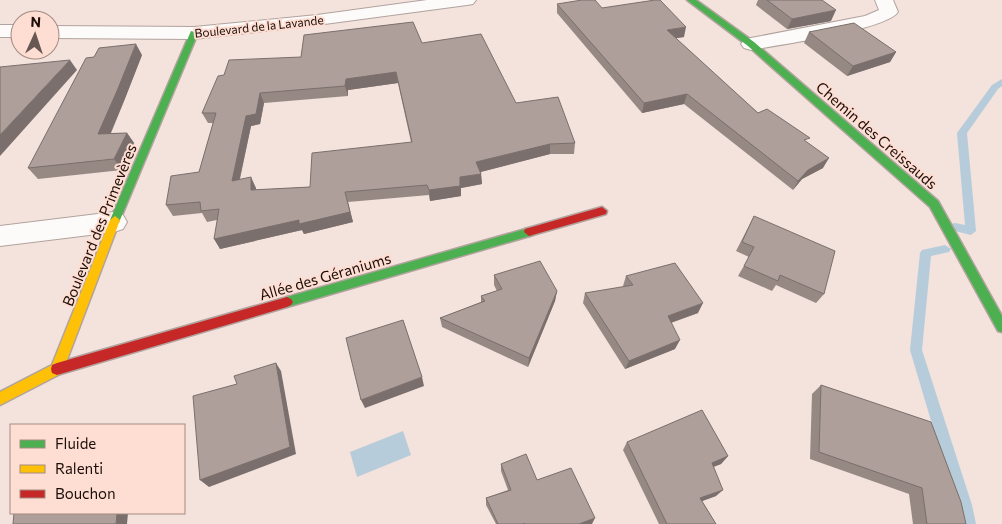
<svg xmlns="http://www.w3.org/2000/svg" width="1002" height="524" viewBox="0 0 1002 524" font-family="Commissioner,sans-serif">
	<rect width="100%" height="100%" fill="#f4e2dc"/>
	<!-- water -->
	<path fill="#b7ccda" d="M403,431L411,455L357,477L350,452Z"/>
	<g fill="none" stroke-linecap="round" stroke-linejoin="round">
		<!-- stream -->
		<g fill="#b7ccda" fill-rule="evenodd">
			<path d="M1002,79V86L998,89L967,133L976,231L971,235L951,230L950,227L951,224L955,223L965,225L957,133L992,85Z"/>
			<path d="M945,245L951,249L949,252L931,256L922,350L972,505L976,524H960L956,505L910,350L920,253L922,250Z"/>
		</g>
		<!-- street casing -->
		<g stroke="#b1a39e" stroke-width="2">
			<g id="street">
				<path d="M427,0H476L473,4L467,5L317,25L194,39L50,38V26L194,27L317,15Z"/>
				<path d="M875,0H893L898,12C886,30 777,45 751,50L744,48L741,44L744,40L751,38L865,16L879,10Z"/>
				<rect x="0" y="25" width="20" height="12"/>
				<path d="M114,212L123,215L127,222L123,229L114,232L0,246V226Z"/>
			</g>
		</g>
		<!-- fast casing -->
		<g stroke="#b1a39e" stroke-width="3">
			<g id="fast">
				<path d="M687,0H696L754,42L938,201L1002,316V332L998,331L930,207L748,46Z"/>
				<path d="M191,31L198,33L120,220L119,223H111L110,220Z"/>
				<path d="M529,228L534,232L533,235L287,307L283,305L281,302L283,299L287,297Z"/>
			</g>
		</g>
		<!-- slow casing -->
		<g stroke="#b1a39e" stroke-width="3">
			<path id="slow" d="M115,216L120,220L62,373L0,405V392L52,365L110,220Z"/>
		</g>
		<!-- jam casing -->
		<g stroke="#b1a39e" stroke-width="3">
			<g id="jam">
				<path d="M602,207L607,211L606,214L529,236L524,232L525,229Z"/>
				<path d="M287,297L291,299L293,302L291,305L287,307L57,375L52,373L51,369L52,365L57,363Z"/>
			</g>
		</g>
		<!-- street -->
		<use href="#street" fill="#fdfbfa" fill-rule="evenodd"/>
		<!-- fast -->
		<use href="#fast" fill="#4caf50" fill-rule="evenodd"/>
		<!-- slow -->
		<use href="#slow" fill="#ffc107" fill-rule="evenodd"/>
		<!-- jam -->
		<use href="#jam" fill="#c62828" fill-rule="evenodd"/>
	</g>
	<!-- wall -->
	<g fill="#968984" fill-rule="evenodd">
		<path d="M758,0H822L831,21L787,29L756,5Z"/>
		<path d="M557,4L602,8L684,37L675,38L758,113L808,143L823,168L802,179L793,190L684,104L642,113L557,13Z"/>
		<path d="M809,32L896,52L890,62L847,76L804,43Z"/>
		<path d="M422,43L516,103L575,143L574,154H550L480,172L481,174L482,184L461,188V196L430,201L429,195L348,202L353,222L304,234L302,230L220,249L217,220L207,222L202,213L173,216L166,205L199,172L213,123H208L202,113L224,75L301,57ZM398,83L411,142L310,187L256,190V188L240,179L251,126L260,124L264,103L348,96V90Z"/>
		<path d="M142,55L124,101L111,133H127L134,143L122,170L38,179L28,168Z"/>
		<path d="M754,216L824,294L816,303L776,285L772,291L738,276L749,257L736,251Z"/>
		<path d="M494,275L557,291L555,301L528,367L442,327L440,318L481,302V296L497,291L494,285Z"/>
		<path d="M626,276L698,313L671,323L675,349L625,369L583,303L585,293L624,287L623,286Z"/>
		<path d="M821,385L966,524H913L909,494L810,459L812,394Z"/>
		<path d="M627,442L728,456L721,464L713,467L716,496L702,501L716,524H659L623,450Z"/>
		<path d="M501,464L537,480L592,524H496L486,505V498L508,490L501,471Z"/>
	</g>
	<!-- shaded-wall -->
	<g fill="#7a6f6c">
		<path d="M836,10L831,21L787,29L792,19Z"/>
		<path d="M686,27L684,37L665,40L667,30Z"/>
		<path d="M136,44L142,55L124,101L106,144L98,134Z"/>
		<path d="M896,52L890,62L847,76L853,66Z"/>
		<path d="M70,60L77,70L0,156V135Z"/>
		<path d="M396,72L398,83L348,90V96L345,86L346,79Z"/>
		<path d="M260,93L264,103L260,124L251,126L237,191L232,181L246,116Z"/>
		<path d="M687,94L684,104L642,113L644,103Z"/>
		<path d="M127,133L134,143L122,170L114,159Z"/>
		<path d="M550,144V154L477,173L476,162Z"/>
		<path d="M829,158L823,168L802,179L793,190L798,181L808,170Z"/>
		<path d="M481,174L482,184L461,188V196L430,201L429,190L460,177Z"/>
		<path d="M251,177L256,188V201L251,190Z"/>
		<path d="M345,192L353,222L304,234L302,230L220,249L214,239L299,220Z"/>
		<path d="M557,291L555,301L528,367L529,358Z"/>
		<path d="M703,303L698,313L664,325L668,316Z"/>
		<path d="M680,340L675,349L625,369L629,361Z"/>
		<path d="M276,363L281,371L296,454L209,487L200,480Z"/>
		<path d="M422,377L424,386L365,408L361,400Z"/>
		<path d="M728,456L721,464L705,470L712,463Z"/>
		<path d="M723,490L716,496L694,504L700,498Z"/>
		<path d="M117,513H128L127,524H116Z"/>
		<path d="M595,518L592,524H579Z"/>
	</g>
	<!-- building -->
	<g fill="#ae9f9a" stroke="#7a6f6c" fill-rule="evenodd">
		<path d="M582,0H595L602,8L655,0H660L686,27L667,30L758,113L767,109L810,138L804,140L829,158L808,170L798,181L687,94L644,103L557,4Z"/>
		<path d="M767,0H822L836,10L792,19Z"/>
		<path d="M413,22L422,43L481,34L516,103L558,97L575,143L550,144L476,162L481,174L460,177V186L429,190L427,185L345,192L350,212L299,224V220L214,239L219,209L201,211L200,202L166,205L171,176L199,172L216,113H202L218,76L224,75L229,60L301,57L304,35ZM396,72L412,142L312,153L310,187L251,190V177L232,181L246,116L256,114L260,93L345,86L346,79Z"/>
		<path d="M854,23L896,52L853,66L809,32Z"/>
		<path d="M136,44L117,91L98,134L127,133L114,159L28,168L86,58L94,57L99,48Z"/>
		<path d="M70,60L0,135V67Z"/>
		<path d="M754,216L835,251L824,294L780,275L778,281L744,266L754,247L742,242Z"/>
		<path d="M540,261L557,291L529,358L440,318L485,301L481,296L502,289L494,275Z"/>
		<path d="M675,263L703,303L668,316L680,340L629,361L585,293L633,285L626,276Z"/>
		<path d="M403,320L422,377L361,400L346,338Z"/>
		<path d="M276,363L290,447L200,480L193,396L237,384L234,376Z"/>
		<path d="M821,385L931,422L961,502L966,524H927L922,488L819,452Z"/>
		<path d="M702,410L728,456L712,463L723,490L700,498L716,524H667L627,442Z"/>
		<path d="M526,454L537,480L571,468L595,518L579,524H524V523L523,524H498L486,498L511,490L501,464Z"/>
		<path d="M14,513H117L116,524H13Z"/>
	</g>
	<g text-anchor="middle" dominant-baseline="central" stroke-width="4" stroke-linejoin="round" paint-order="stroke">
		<!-- far-street labels -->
		<g font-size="12" fill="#1b0e09" stroke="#feded2">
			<text transform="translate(259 26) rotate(-6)">Boulevard de la Lavande</text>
		</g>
		<!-- street labels -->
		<g font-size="15" fill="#1b0e09" stroke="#feded2">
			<text transform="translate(877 135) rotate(41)">Chemin des Creissauds</text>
			<text transform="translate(99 225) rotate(-68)">Boulevard des Primevères</text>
			<text transform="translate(325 276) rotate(-16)">Allée des Géraniums</text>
		</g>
	</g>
	<!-- legend -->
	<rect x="10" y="424" width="175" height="90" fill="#feded2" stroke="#a38b82"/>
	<rect x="20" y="440" width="25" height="8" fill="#4caf50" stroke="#a38b82"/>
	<text x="55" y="449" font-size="15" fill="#1b0e09">Fluide</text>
	<rect x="20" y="465" width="25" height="8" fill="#ffc107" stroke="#a38b82"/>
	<text x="55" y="474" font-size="15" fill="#1b0e09">Ralenti</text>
	<rect x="20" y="490" width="25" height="8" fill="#c62828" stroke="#a38b82"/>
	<text x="55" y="499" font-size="15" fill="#1b0e09">Bouchon</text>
	<!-- north arrow -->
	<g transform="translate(35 35) rotate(3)"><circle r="24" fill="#feded2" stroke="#a38b82"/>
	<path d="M0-4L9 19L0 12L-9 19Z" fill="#675853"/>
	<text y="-8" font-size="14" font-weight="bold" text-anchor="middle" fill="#1b0e09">N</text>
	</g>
</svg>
